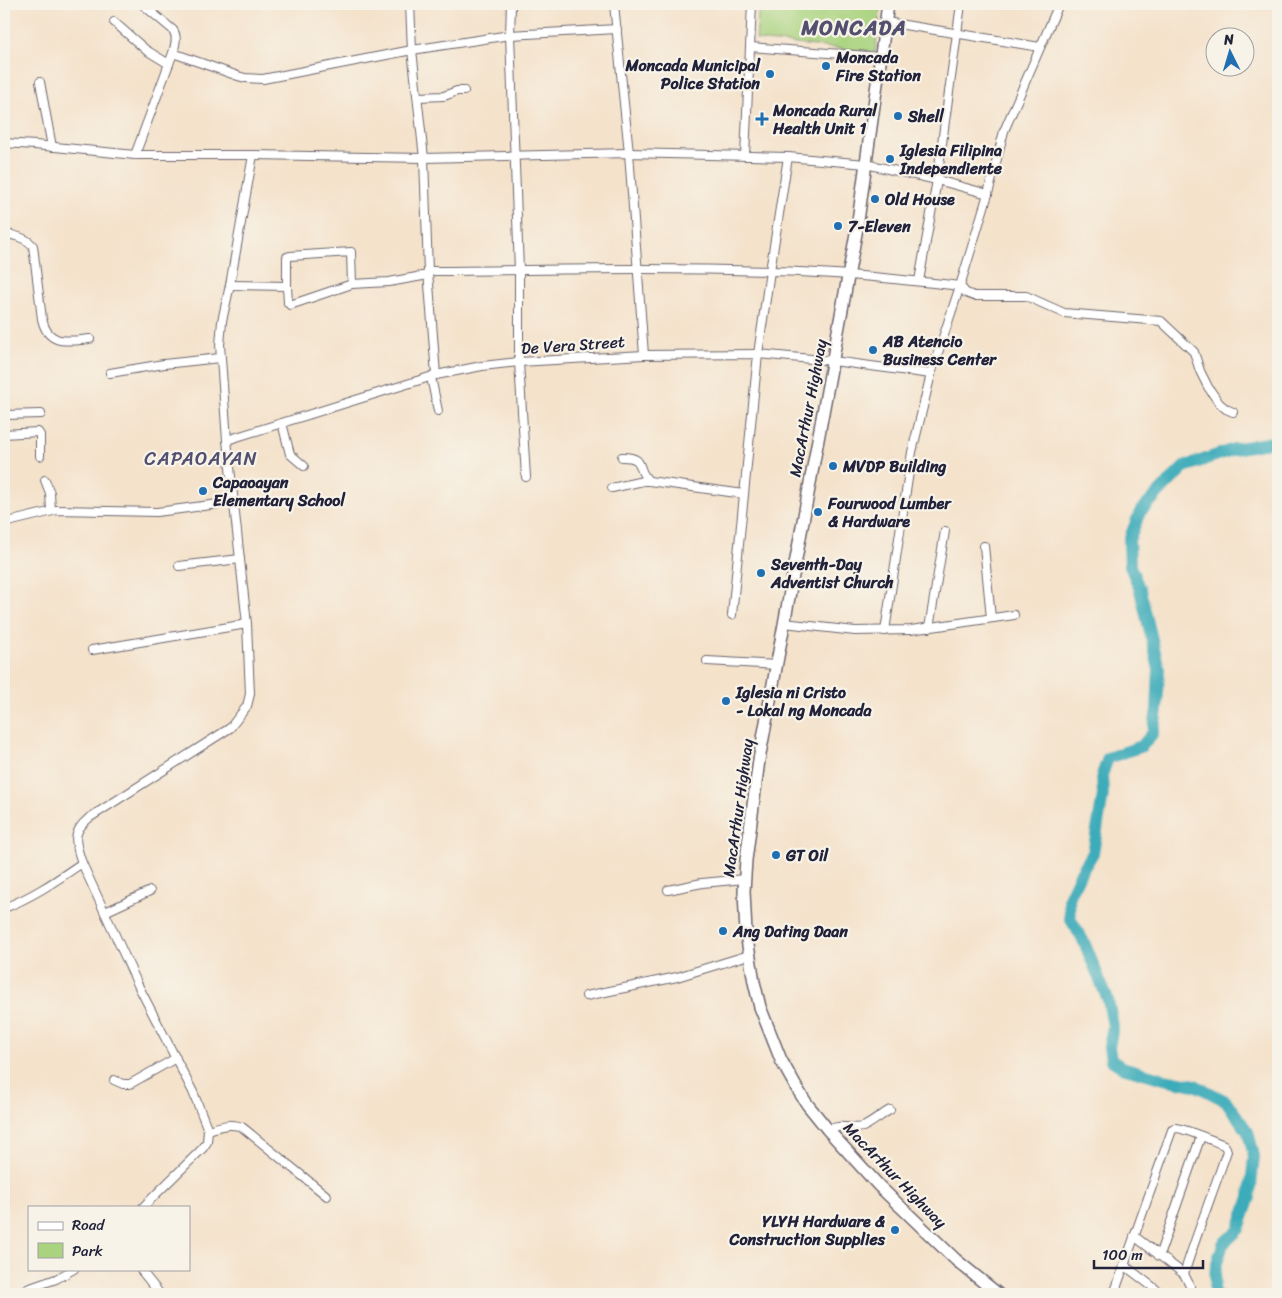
<svg xmlns="http://www.w3.org/2000/svg" width="1282" height="1298" viewBox="0 0 1282 1298" font-family="Sriracha,sans-serif">
	<rect width="100%" height="100%" fill="#f7f3e8"/>
	<filter id="ink" filterUnits="userSpaceOnUse"><feTurbulence type="fractalNoise" baseFrequency=".02" numOctaves="2"/><feDisplacementMap in="SourceGraphic" scale="10" xChannelSelector="R" yChannelSelector="G"/><feConvolveMatrix kernelMatrix="1 2 1 2 8 2 1 2 1" color-interpolation-filters="sRGB"/></filter>
	<filter id="wash" filterUnits="userSpaceOnUse"><feTurbulence type="fractalNoise" baseFrequency=".0096" numOctaves="4" result="noise"/><feDisplacementMap in="SourceGraphic" scale="20" xChannelSelector="R" yChannelSelector="G"/><feGaussianBlur stdDeviation="1.12" result="paint"/><feColorMatrix in="noise" values="0 0 0 0 0 0 0 0 0 0 0 0 0 0 0 0 0 1.4 0 .05"/><feComposite in="paint" operator="in"/></filter>
	<g filter="url(#wash)">
		<rect width="100%" height="100%" fill="#f4e2cb"/>
		<!-- green -->
		<path fill="#a9d37e" stroke="#667a5c" d="M759,4H881L875,52L756,40Z"/>
		<g fill="none" stroke-linecap="round" stroke-linejoin="round">
			<!-- river -->
			<path stroke="#3dacba" stroke-width="12" d="M1215,1294L1214,1289L1216,1266L1223,1244L1239,1229L1250,1197L1254,1156L1248,1132L1226,1101L1195,1085L1164,1079L1122,1067L1111,1060L1109,1047L1113,1026L1108,1000L1084,942L1070,918L1069,898L1080,874L1093,853L1103,795L1102,775L1108,758L1142,746L1153,733L1157,710L1159,669L1140,590L1130,566L1129,540L1140,512L1184,467L1234,449L1278,441"/>
		</g>
	</g>
	<g filter="url(#ink)">
		<g fill="none" stroke-linecap="round" stroke-linejoin="round">
			<!-- minor casing -->
			<g stroke="#6c656d" stroke-width="10">
				<g id="minor">
					<path d="M142,4L173,30C178,37 175,45 173,53"/>
					<path d="M410,4L412,50L424,158L428,271L436,375"/>
					<path d="M511,4L510,35L519,270V362L526,477"/>
					<path d="M614,4L629,153L644,355"/>
					<path d="M114,22L146,50L169,64"/>
					<path d="M886,22L1040,47"/>
					<path d="M750,47L881,57"/>
					<path d="M40,82L52,147"/>
					<path d="M418,97L444,96L457,91H464"/>
					<path d="M4,143L35,145L135,155H253L424,158L629,153L788,157L866,164L937,180L988,194L960,286L931,374L912,452L885,631"/>
					<path d="M135,155L173,53L238,76L245,78L263,79L412,50L510,35L617,29"/>
					<path d="M745,156L752,4"/>
					<path d="M988,194L1004,131L1059,4"/>
					<path d="M4,233C14,236 26,237 33,246L42,319C48,346 67,341 90,339"/>
					<path d="M428,271C541,270 655,267 768,271C832,272 897,279 960,286L966,293L974,296H1026L1064,313L1161,321L1194,352L1200,371L1208,387L1219,403L1226,409L1233,412"/>
					<path d="M919,281L937,180L961,4"/>
					<path d="M352,284L389,282L428,275"/>
					<path d="M230,285L287,286V257L290,256L351,252L352,284L290,305L288,303L287,286"/>
					<path d="M110,373L164,364L220,358"/>
					<path d="M431,377L438,411"/>
					<path d="M4,415L41,414"/>
					<path d="M282,423L290,454L304,466"/>
					<path d="M4,434L38,432L40,435V456"/>
					<path d="M227,440L436,375L482,366L519,362L644,355L758,354L833,361L931,374"/>
					<path d="M622,457C647,457 635,469 649,481"/>
					<path d="M45,480L50,493L51,511"/>
					<path d="M612,488L643,481H649L744,494"/>
					<path d="M4,523L57,510L157,512L234,502"/>
					<path d="M984,546L991,618"/>
					<path d="M179,566L240,559"/>
					<path d="M732,615L758,354L770,271L788,157"/>
					<path d="M784,623L855,631L911,630L1014,615"/>
					<path d="M929,628L945,531"/>
					<path d="M92,650L247,624"/>
					<path d="M707,661L777,665"/>
					<path d="M668,890L702,883L745,879"/>
					<path d="M4,908C33,897 57,880 82,863"/>
					<path d="M105,912L150,891"/>
					<path d="M586,996L677,977L749,955"/>
					<path d="M114,1080L123,1084H130L176,1058"/>
					<path d="M208,1130C219,1127 230,1122 242,1127L327,1196"/>
					<path d="M828,1130C843,1123 850,1130 863,1127C869,1125 884,1113 890,1110"/>
					<path d="M143,1207L203,1148L207,1142L208,1130L193,1092L139,987L82,863C75,842 71,833 89,818L230,728L247,706L250,694L247,624L227,440L220,345L222,321L230,285L253,155"/>
					<path d="M1134,1236L1184,1274"/>
					<path d="M1159,1256L1201,1136"/>
					<path d="M1124,1265L1162,1294"/>
					<path d="M140,1269L160,1294"/>
					<path d="M13,1294L56,1279L74,1269"/>
					<path d="M1114,1294L1172,1130C1173,1130 1174,1129 1175,1128C1182,1127 1216,1142 1224,1145L1226,1148L1227,1151C1213,1192 1197,1233 1184,1274L1190,1286L1191,1294"/>
				</g>
			</g>
			<!-- highway casing -->
			<g stroke="#6c656d" stroke-width="14">
				<path id="highway" d="M888,4L857,228L759,760L746,860L744,891L746,933L754,982L760,1007L781,1060L796,1087L807,1104L828,1130L879,1186L956,1260L998,1294"/>
			</g>
			<!-- minor -->
			<use href="#minor" stroke="#fff" stroke-width="8"/>
			<!-- highway -->
			<use href="#highway" stroke="#fff" stroke-width="11"/>
		</g>
	</g>
	<!-- markers -->
	<g fill="#1f6fb2" stroke="#f7f3e8" stroke-width="2">
		<circle cx="826" cy="66" r="5"/>
		<circle cx="770" cy="74" r="5"/>
		<circle cx="898" cy="116" r="5"/>
		<path d="M759.5 111.5h5v5h5v5h-5v5h-5v-5h-5v-5h5z"/>
		<circle cx="890" cy="159" r="5"/>
		<circle cx="875" cy="199" r="5"/>
		<circle cx="838" cy="226" r="5"/>
		<circle cx="873" cy="350" r="5"/>
		<circle cx="833" cy="466" r="5"/>
		<circle cx="203" cy="491" r="5"/>
		<circle cx="818" cy="512" r="5"/>
		<circle cx="761" cy="573" r="5"/>
		<circle cx="726" cy="701" r="5"/>
		<circle cx="776" cy="855" r="5"/>
		<circle cx="723" cy="931" r="5"/>
		<circle cx="895" cy="1230" r="5"/>
	</g>
	<g text-anchor="middle" dominant-baseline="central" stroke-width="4.5" stroke-linejoin="round" paint-order="stroke">
		<!-- poi labels -->
		<g font-size="16" font-weight="bold" fill="#22223b" stroke="#f7f3e8" text-anchor="start">
			<text x="836" y="57">Moncada<tspan x="836" dy="18">Fire Station</tspan></text>
			<text x="760" y="65" text-anchor="end">Moncada Municipal<tspan x="760" dy="18">Police Station</tspan></text>
			<text x="773" y="110">Moncada Rural<tspan x="773" dy="18">Health Unit 1</tspan></text>
			<text x="908" y="116">Shell</text>
			<text x="900" y="150">Iglesia Filipina<tspan x="900" dy="18">Independiente</tspan></text>
			<text x="885" y="199">Old House</text>
			<text x="848" y="226">7-Eleven</text>
			<text x="883" y="341">AB Atencio<tspan x="883" dy="18">Business Center</tspan></text>
			<text x="843" y="466">MVDP Building</text>
			<text x="213" y="482">Capaoayan<tspan x="213" dy="18">Elementary School</tspan></text>
			<text x="828" y="503">Fourwood Lumber<tspan x="828" dy="18">&amp; Hardware</tspan></text>
			<text x="771" y="564">Seventh-Day<tspan x="771" dy="18">Adventist Church</tspan></text>
			<text x="736" y="692">Iglesia ni Cristo<tspan x="736" dy="18">- Lokal ng Moncada</tspan></text>
			<text x="786" y="855">GT Oil</text>
			<text x="733" y="931">Ang Dating Daan</text>
			<text x="885" y="1221" text-anchor="end">YLYH Hardware &amp;<tspan x="885" dy="18">Construction Supplies</tspan></text>
		</g>
		<!-- street labels -->
		<g font-size="16" fill="#22223b" stroke="#f7f3e8">
			<text transform="translate(573 345) rotate(-4)">De Vera Street</text>
			<text transform="translate(808 408) rotate(-79)">MacArthur Highway</text>
			<text transform="translate(738 808) rotate(-82)">MacArthur Highway</text>
			<text transform="translate(895 1175) rotate(46)">MacArthur Highway</text>
		</g>
		<!-- quarter labels -->
		<g font-size="19" letter-spacing="1" fill="#534f6f" stroke="#f7f3e8">
			<text x="201" y="458">CAPAOAYAN</text>
		</g>
		<!-- district labels -->
		<g font-size="21" font-weight="bold" letter-spacing="1" fill="#534f6f" stroke="#f7f3e8">
			<text x="854" y="28">MONCADA</text>
		</g>
	</g>
	<!-- margin -->
	<rect width="1282" height="1298" fill="none" stroke="#f7f3e8" stroke-width="20"/>
	<!-- legend -->
	<rect x="28" y="1206" width="162" height="65" fill="#f7f3e8" stroke="#a29fa3"/>
	<rect x="38" y="1222" width="25" height="8" fill="#ffffff" stroke="#a29fa3"/>
	<text x="72" y="1230" font-size="15" fill="#22223b">Road</text>
	<rect x="38" y="1243" width="25" height="15" fill="#a9d37e" stroke="#a29fa3"/>
	<text x="72" y="1256" font-size="15" fill="#22223b">Park</text>
	<!-- north arrow -->
	<g transform="translate(1230 52) rotate(355)"><circle r="24" fill="#f7f3e8" stroke="#a29fa3"/>
	<path d="M0-4L9 19L0 12L-9 19Z" fill="#1f6fb2"/>
	<text y="-8" font-size="14" font-weight="bold" text-anchor="middle" fill="#22223b">N</text>
	</g>
	<!-- scale -->
	<path d="M1094 1260v8h109v-8" fill="none" stroke="#22223b" stroke-width="2.5"/>
	<text x="1102" y="1260" font-size="15" fill="#22223b" stroke="#f7f3e8" stroke-width="4" paint-order="stroke">100 m</text>
</svg>
